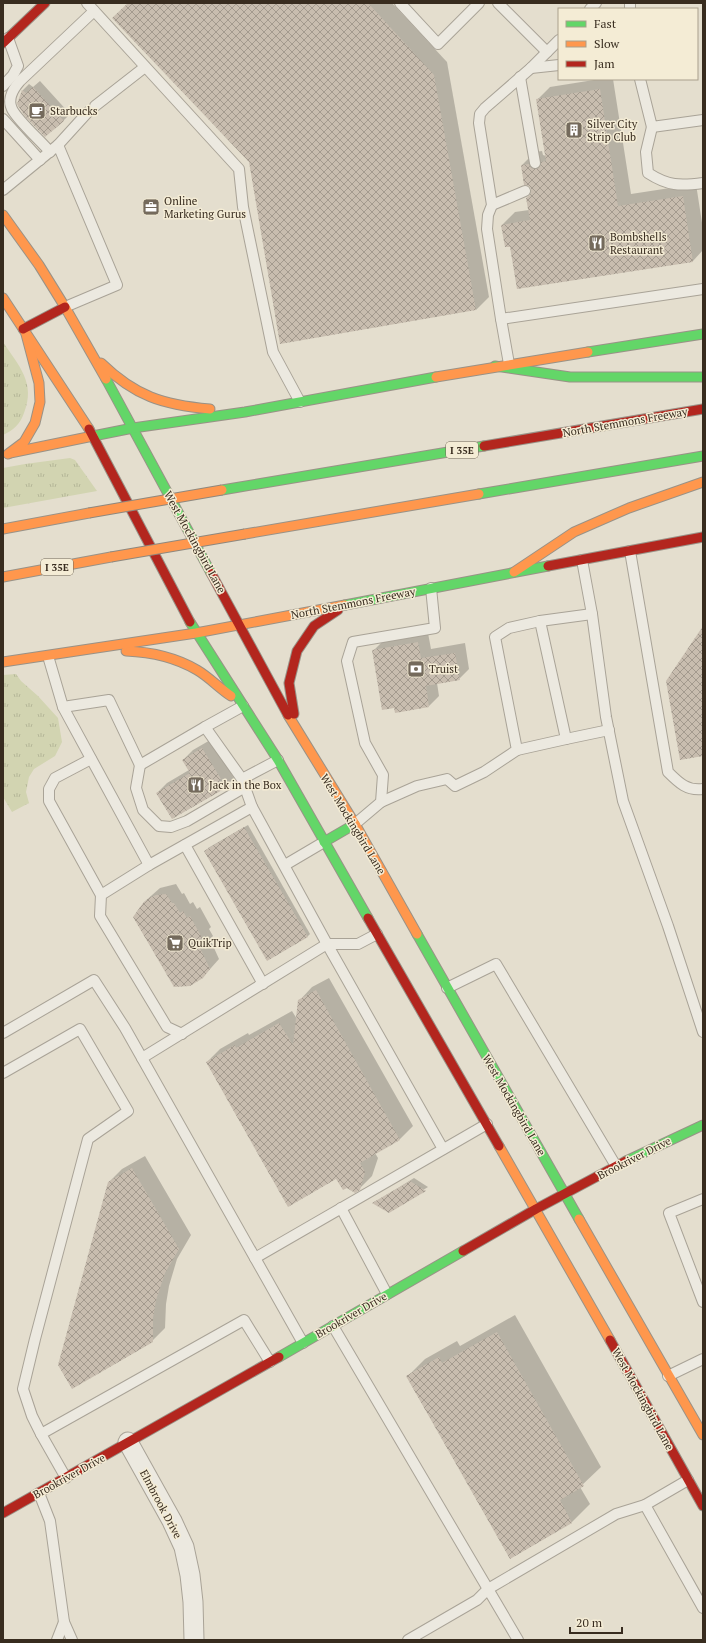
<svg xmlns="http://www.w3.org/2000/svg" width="706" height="1643" viewBox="0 0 706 1643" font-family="'PT Serif',serif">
	<defs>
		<pattern id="grass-tufts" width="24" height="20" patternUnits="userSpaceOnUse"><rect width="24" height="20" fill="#d2d4b1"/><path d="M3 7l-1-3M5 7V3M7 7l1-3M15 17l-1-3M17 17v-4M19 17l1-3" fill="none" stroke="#b5b698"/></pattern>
		<pattern id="building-cross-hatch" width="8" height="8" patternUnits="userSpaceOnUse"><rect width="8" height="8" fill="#c8bdaf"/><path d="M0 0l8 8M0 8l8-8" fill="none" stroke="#a39a8e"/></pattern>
	</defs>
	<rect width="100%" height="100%" fill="#e4dece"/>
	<!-- grass -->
	<g fill="url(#grass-tufts)">
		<path d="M3,342C19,366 36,383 24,413C20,424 14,430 3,435Z"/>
		<path d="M70,458L75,460L97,491L3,508V468L25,464Z"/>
		<path d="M16,674L21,681L38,696L58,718L62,742L55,756L34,769L29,777L26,792L29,803L12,812L3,797V675Z"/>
	</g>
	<!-- shadow -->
	<g fill="#0003">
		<path d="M128,3H392L447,62L489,297L476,310L250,162Z"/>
		<path d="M600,79H613L631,194L696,184L703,229V250L693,261L518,288L511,245L502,225L515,212L529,210L532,189L522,165L535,152L542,151L543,155L546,156L537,100L550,87Z"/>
		<path d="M40,81L70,114L63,121L18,104L23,90L29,84L33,87Z"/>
		<path d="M428,633L431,649L465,643L469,669L459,679L437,683L439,696L429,706L373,651L383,641Z"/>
		<path d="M212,739L230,769L229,770L234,778L224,788L172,818L157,793L167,783L189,770L183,760L193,750Z"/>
		<path d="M248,825L310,934L307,937L208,848Z"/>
		<path d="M176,884L182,894L184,893L190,904L193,902L197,909L200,907L211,927L209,929L213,936L210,939L219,959L203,977L143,903L160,888Z"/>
		<path d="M329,978L413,1126L400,1139L375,1153L378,1158L372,1176L359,1189L337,1178L207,1062L220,1049L248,1033L249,1035L292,1011L297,1019L299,1001L312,987Z"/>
		<path d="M145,1156L191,1235L177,1259L169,1286L166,1304L165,1328L152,1341L109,1182L122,1169Z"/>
		<path d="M414,1178L428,1187L389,1211L374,1203Z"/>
		<path d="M515,1315L601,1467L580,1487L590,1504L572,1522L510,1557L407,1377L425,1359L457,1341L460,1346Z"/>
	</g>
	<!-- building -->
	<g fill="url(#building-cross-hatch)">
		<path d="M128,3H368L434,75L476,310L280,344L249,162L112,18Z"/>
		<path d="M33,87L64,121L45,137L24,115L17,104L22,90L26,93Z"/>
		<path d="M600,89L618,206L683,196L693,262L517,289L510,247H505L501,225L530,220L526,198L530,195L531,189L529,186L524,185L521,165L529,164L530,167L536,169L539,168L541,162L546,161L536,99Z"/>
		<path d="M703,626V756L680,760L666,681Z"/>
		<path d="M418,642L421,658L455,653L460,680L426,686L429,707L395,713L394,708L382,710L372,650Z"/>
		<path d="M202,748L221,779L219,780L224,789L172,819L156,793L190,773L182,760Z"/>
		<path d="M244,827L308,937L267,961L204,851Z"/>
		<path d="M166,894L172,903H174L180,913L183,911L187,918L190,916L202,938L200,939L203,946L200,948L210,969L203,978L190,986L174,987L133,917L143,903L149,898L156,895Z"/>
		<path d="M316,990L400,1140L360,1163L365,1172L360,1190L355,1193L347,1188L343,1190L336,1179L288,1207L206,1062L235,1045L236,1048L279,1023L293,1045L298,1000Z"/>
		<path d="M132,1168L179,1249L165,1273L156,1300L153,1318V1342L72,1389L58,1365L108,1182Z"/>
		<path d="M410,1181L426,1191L389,1213L372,1203Z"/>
		<path d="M497,1332L584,1486L560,1500L572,1523L510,1559L406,1376L439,1357L442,1363Z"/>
	</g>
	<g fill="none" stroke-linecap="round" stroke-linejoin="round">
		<!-- lane casing -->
		<g stroke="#a9a397" stroke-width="12">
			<g id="lane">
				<path d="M87,3L239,169L243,207L273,352L300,402"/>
				<path d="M400,3L438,44L479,3"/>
				<path d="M498,3L547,52"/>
				<path d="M630,3V9"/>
				<path d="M590,9L596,3"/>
				<path d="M531,68L559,65"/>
				<path d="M520,77L535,163"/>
				<path d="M640,79L652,127L703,120"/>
				<path d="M3,86L13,75L18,66L8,38"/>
				<path d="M95,106L145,67"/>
				<path d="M3,119L40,160"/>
				<path d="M652,127L646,152L648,173C668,186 680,186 703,183"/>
				<path d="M58,145L88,112"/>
				<path d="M50,152C42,142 17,120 12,109C7,99 13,89 20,81L94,11"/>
				<path d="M3,190L58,145L117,285L65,307"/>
				<path d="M492,205L525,191"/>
				<path d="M501,319L703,289"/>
				<path d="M509,364L501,319L487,229L488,215L492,205L479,123L480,114L485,108L531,68L559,40"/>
				<path d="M630,551L668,772C679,783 687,791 703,789"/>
				<path d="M582,560L592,614L606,717L623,801L668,926L703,1032"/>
				<path d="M48,656L63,707L149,865L252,807L242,779"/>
				<path d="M63,707L109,700L140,765L205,727L243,706"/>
				<path d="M205,727L242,779L278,760"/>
				<path d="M566,739L609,730"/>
				<path d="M517,750L566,739L540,621"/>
				<path d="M91,759L55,778L49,789V801L101,895"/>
				<path d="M140,765L136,788L143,810L159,826L171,827L187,821L245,787"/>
				<path d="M381,802L417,786L447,779L455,786L484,772L517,750L495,637L509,628L540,621L592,614"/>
				<path d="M252,807L327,944L443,1149"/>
				<path d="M355,824L381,802L383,775L365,743L347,661L353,642L435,628L431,588"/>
				<path d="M185,845L263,984"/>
				<path d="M149,865L101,895L100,916L167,1027L182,1034"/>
				<path d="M285,865L324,842"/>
				<path d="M447,988L496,964L616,1166"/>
				<path d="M3,1033L94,980L125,1028L303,1343"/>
				<path d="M142,1058L327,944H358L377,934"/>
				<path d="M3,1073L80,1029L128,1111L88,1139L35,1339L23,1389L32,1416L41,1434"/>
				<path d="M703,1199L669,1213L703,1302"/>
				<path d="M341,1208L387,1294"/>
				<path d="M255,1258L487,1124"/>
				<path d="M333,1326L518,1640"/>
				<path d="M668,1376L703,1359"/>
				<path d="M66,1478L41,1434L244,1320L270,1362"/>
				<path d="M39,1493L50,1521L64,1622L72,1640"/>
				<path d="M645,1505L703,1608"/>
				<path d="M57,1640L64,1622"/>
				<path d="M408,1640L477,1600L488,1589L616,1514L645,1505L688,1480"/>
			</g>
		</g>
		<!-- street casing -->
		<g stroke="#a9a397" stroke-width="21">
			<path id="street" d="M128,1442L172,1521L184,1547L190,1575L193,1602L194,1640"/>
		</g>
		<!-- fast casing -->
		<g stroke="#999287" stroke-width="11">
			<g id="fast">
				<path d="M588,352L703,334"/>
				<path d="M495,366L570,377H703"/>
				<path d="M106,379L211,573"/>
				<path d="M93,436L133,428L245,412L436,377"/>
				<path d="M222,490L484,446"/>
				<path d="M479,494L703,456"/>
				<path d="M345,605L548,566"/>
				<path d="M190,622L278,760L368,918"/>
				<path d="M324,842L355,824"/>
				<path d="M417,934L579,1219"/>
				<path d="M626,1161L703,1125"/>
				<path d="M279,1357L463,1251"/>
			</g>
		</g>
		<!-- slow casing -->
		<g stroke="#999287" stroke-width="11">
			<g id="slow">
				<path d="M3,215L39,265L65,307L106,379"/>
				<path d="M3,298L89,429"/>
				<path d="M101,363C135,396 163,405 210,409"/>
				<path d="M436,377L588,352"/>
				<path d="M10,453L93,436"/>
				<path d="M8,454L24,442L35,423L40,402L39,383L26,334"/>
				<path d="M3,529L89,513"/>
				<path d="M245,534L479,494"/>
				<path d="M514,572L574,532L629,508L703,482"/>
				<path d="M3,577L111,557"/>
				<path d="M126,651C151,652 175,657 197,670C209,677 219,688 231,696"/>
				<path d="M3,662L196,633L345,605"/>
				<path d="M288,715L355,824L417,934"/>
				<path d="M499,1146L610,1340"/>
				<path d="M579,1219L703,1435"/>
			</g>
		</g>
		<!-- jam casing -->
		<g stroke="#999287" stroke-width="11">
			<g id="jam">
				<path d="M3,43L45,3"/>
				<path d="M23,329L65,307"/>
				<path d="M89,429L190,622"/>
				<path d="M484,446L703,409"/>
				<path d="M548,566L703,537"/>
				<path d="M211,573L288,715"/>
				<path d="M294,714L289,683L297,651L314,626L338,610"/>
				<path d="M368,918L499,1146"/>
				<path d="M463,1251L536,1209L626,1161"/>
				<path d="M610,1340L703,1506"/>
				<path d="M3,1513L279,1357"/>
			</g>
		</g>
		<!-- lane -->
		<use href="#lane" stroke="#ece9e0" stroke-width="10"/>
		<!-- street -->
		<use href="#street" stroke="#ece9e0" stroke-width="19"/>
		<!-- fast -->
		<use href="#fast" stroke="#63d668" stroke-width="9"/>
		<!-- slow -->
		<use href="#slow" stroke="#ff974d" stroke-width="9"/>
		<!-- jam -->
		<use href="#jam" stroke="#b3261e" stroke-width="9"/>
		<!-- slow-bridge casing -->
		<g stroke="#8f887e" stroke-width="11" stroke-linecap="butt">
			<g id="slow-bridge">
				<path d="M89,513L222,490"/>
				<path d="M111,557L245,534"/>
			</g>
		</g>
		<!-- slow-bridge -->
		<use href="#slow-bridge" stroke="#ff974d" stroke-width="9"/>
	</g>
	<!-- icons -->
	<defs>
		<g id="cafe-square" transform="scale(0.9)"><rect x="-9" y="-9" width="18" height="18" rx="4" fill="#746a5c" stroke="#f4ecd5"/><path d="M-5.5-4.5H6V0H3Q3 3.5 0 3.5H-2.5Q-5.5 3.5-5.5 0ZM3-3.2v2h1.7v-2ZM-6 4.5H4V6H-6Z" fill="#fff"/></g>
		<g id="building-square" transform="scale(0.9)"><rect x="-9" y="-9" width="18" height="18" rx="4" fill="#746a5c" stroke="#f4ecd5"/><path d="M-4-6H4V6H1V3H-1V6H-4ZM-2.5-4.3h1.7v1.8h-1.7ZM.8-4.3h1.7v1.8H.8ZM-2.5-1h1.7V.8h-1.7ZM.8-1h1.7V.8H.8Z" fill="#fff"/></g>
		<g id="office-square" transform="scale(0.9)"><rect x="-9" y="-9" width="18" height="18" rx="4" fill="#746a5c" stroke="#f4ecd5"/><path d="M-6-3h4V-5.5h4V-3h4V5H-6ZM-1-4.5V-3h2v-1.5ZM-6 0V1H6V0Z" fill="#fff"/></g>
		<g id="restaurant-square" transform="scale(0.9)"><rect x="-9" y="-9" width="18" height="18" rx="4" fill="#746a5c" stroke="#f4ecd5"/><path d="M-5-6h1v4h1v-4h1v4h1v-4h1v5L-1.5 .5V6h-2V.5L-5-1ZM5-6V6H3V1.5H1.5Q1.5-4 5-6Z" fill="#fff"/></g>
		<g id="bank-square" transform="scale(0.9)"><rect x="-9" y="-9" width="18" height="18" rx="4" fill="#746a5c" stroke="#f4ecd5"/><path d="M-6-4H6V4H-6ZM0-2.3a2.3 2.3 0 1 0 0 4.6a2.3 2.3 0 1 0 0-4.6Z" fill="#fff"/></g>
		<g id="supermarket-square" transform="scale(0.9)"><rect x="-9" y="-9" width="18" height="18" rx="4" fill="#746a5c" stroke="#f4ecd5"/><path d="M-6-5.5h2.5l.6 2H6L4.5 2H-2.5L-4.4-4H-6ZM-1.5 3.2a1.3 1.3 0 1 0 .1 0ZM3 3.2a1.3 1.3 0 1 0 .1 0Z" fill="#fff"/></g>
	</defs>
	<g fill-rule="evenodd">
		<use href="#cafe-square" x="37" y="111"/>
		<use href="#building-square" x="574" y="130"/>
		<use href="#office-square" x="151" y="207"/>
		<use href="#restaurant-square" x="597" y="243"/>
		<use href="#bank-square" x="416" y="669"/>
		<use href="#restaurant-square" x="196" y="785"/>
		<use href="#supermarket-square" x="175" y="943"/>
	</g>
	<g text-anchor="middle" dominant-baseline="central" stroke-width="3" stroke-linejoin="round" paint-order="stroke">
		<!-- shield labels -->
		<g fill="#f4ecd5" stroke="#706656" stroke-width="1">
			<rect x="446" y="442" width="32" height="16" rx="3"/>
			<rect x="41" y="559" width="32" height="16" rx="3"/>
		</g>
		<g font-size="10" font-weight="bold" fill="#382c1f">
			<text x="462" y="450">I 35E</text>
			<text x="57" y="567">I 35E</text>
		</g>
		<!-- poi labels -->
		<g font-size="11" fill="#382c1f" stroke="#f4ecd5" text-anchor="start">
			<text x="50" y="111">Starbucks</text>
			<text x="587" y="124">Silver City<tspan x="587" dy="13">Strip Club</tspan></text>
			<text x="164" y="201">Online<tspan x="164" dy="13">Marketing Gurus</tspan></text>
			<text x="610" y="237">Bombshells<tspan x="610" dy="13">Restaurant</tspan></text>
			<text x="429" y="669">Truist</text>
			<text x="209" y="785">Jack in the Box</text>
			<text x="188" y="943">QuikTrip</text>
		</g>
		<!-- street labels -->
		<g font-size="11" fill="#382c1f" stroke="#f4ecd5">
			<text transform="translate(625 422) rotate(-10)">North Stemmons Freeway</text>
			<text transform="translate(195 542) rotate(61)">West Mockingbird Lane</text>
			<text transform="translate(353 603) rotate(-11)">North Stemmons Freeway</text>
			<text transform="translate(353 824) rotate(59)">West Mockingbird Lane</text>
			<text transform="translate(514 1105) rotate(60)">West Mockingbird Lane</text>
			<text transform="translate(634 1158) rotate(-27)">Brookriver Drive</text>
			<text transform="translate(351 1315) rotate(-30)">Brookriver Drive</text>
			<text transform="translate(643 1399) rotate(61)">West Mockingbird Lane</text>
			<text transform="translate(69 1476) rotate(-29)">Brookriver Drive</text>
			<text transform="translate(161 1504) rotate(62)">Elmbrook Drive</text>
		</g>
	</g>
	<!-- border -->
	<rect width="706" height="1643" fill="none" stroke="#382c1f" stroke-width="8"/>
	<!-- legend -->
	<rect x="558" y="8" width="140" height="72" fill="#f4ecd5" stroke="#a99f8c"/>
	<rect x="566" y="21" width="20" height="6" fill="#63d668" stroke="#a99f8c"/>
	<text x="594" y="28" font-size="12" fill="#382c1f">Fast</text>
	<rect x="566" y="41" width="20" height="6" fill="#ff974d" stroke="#a99f8c"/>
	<text x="594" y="48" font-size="12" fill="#382c1f">Slow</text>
	<rect x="566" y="61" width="20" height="6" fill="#b3261e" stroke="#a99f8c"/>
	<text x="594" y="68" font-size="12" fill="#382c1f">Jam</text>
	<!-- scale -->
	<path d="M570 1627v6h52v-6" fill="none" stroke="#382c1f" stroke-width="2"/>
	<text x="576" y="1627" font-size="12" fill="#382c1f" stroke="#f4ecd5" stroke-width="3" paint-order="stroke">20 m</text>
</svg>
